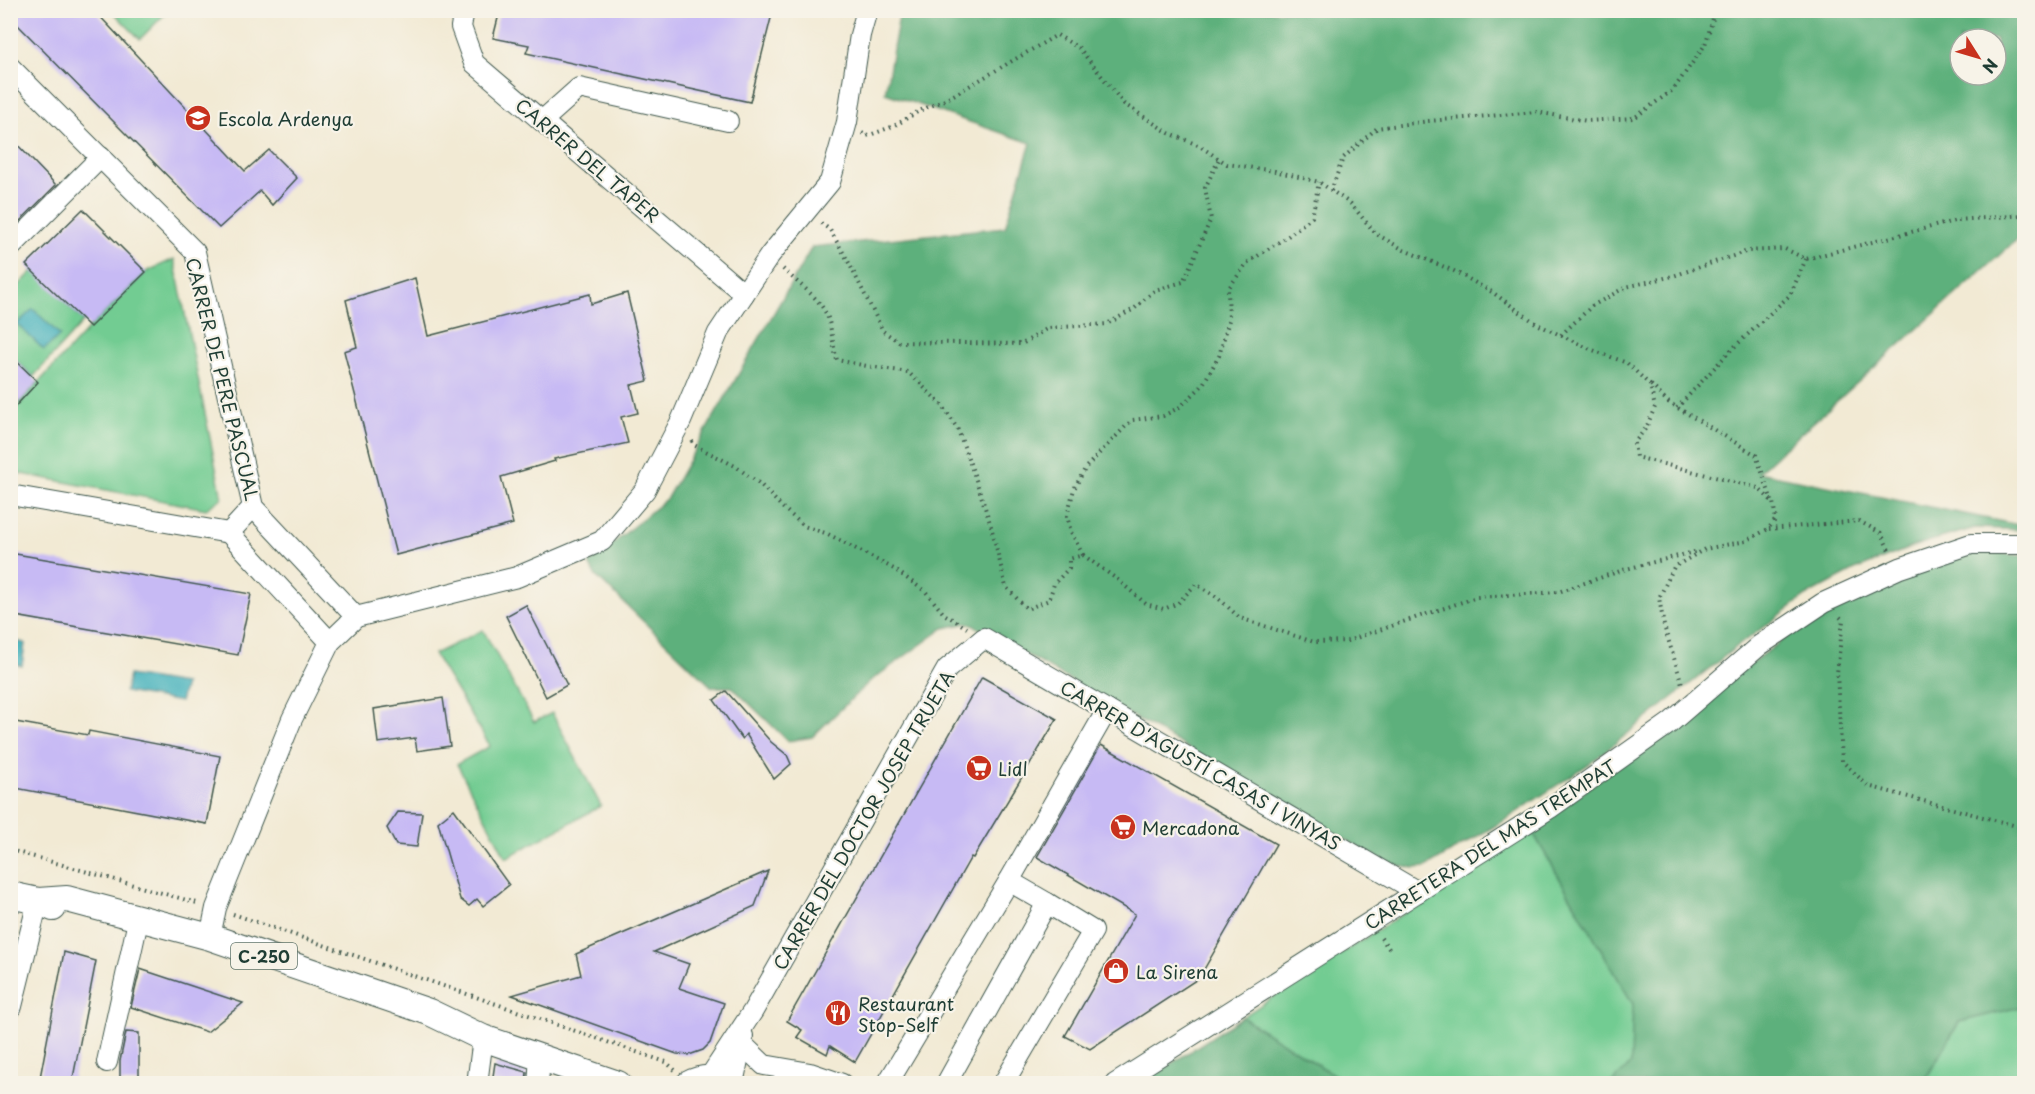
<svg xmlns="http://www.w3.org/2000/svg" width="2035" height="1094" viewBox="0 0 2035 1094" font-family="'Playpen Sans',sans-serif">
	<rect width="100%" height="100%" fill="#f7f3e8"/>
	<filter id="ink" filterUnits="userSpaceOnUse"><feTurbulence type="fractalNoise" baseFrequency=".0167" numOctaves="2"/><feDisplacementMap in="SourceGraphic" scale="12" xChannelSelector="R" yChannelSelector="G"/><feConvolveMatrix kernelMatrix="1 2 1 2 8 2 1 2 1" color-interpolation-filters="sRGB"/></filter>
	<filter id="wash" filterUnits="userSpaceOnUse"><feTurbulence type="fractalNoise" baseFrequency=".008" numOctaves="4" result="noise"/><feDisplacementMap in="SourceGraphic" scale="24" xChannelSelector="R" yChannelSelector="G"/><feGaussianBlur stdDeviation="1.35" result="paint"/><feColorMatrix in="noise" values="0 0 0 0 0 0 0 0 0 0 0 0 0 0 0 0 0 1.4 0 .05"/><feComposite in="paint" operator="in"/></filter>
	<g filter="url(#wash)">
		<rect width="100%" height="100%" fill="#f2ead4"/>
		<!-- green -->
		<g fill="#72cc92" stroke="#488463" stroke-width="1.5">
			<path d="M112,11H168L140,39Z"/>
			<path d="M174,259L222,498L206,509L11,472V412L90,327L146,272Z"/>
			<path d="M33,271L84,321L33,377L11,355L10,294Z"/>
			<path d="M483,630L534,722L552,713L601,806L506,858L457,764L490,746L434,654Z"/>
			<path d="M1532,831L1633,1004L1631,1064L1611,1083H1347L1242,1017Z"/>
			<path d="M2024,1006V1083L1923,1084L1959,1022Z"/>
		</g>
		<!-- forest -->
		<g fill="#5db07c" stroke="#3e7658" stroke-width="1.5" fill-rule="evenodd">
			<path d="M900,11H2024V233L1758,472L2024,526V530L1975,528L1917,545L1855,570L1806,596L1735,648L1592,762L1505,820L1426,867C1402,870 1392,864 1371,854L987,632L968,623L944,628L869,682L812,737L788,741L732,687H712L595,575L589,564L667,498L812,247L1005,227L1031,143L885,93ZM1960,39H1996V75H1960Z"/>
			<path d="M1962,550L2024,556V1006L1959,1022L1923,1083H1611L1631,1064L1633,1004L1532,831L1836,599Z"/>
			<path d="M1242,1017L1347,1083H1142Z"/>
		</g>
		<!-- water -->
		<g fill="#40b0bb" stroke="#307678" stroke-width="1.5">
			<path d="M33,309L60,335L44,350L17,324Z"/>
			<path d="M11,640L25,643L22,666L11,663Z"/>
			<path d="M129,675L185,684L180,702L125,692Z"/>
		</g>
		<g id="blocks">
			<!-- building -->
			<g fill="#c7baf4">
				<path d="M10,10H94L245,171L269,150L297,178L272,205L260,191L219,228L10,17Z"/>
				<path d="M500,10H773L750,102L526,53L529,45L493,38Z"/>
				<path d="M10,137L56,185L10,231Z"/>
				<path d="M83,209L146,272L90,327L26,265Z"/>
				<path d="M415,278L428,336L590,294L591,304L627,293L648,381L631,385L638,413L621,417L628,443L554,459L555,461L501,477L513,524L396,555L344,351L357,347L346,300Z"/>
				<path d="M10,355L38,382L10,412Z"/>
				<path d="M10,553L251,594L238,655L10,615Z"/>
				<path d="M526,605L567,685L546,697L506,616Z"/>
				<path d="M982,677L1057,719L973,858L971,857L855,1062L830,1046L827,1054L797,1037L802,1030L787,1021Z"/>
				<path d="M726,691L771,742L787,755L791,764L774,779L746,734L742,739L714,700Z"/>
				<path d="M443,698L450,746L417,751L415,738L378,743L374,709Z"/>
				<path d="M10,721L88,735L89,731L220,756L207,824L10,787Z"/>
				<path d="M1101,745L1276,844L1199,978L1090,1049L1065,1036L1135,914L1037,857Z"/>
				<path d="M454,809L509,885L483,906L477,899L469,906L460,899L438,822Z"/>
				<path d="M398,812L422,813L417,847L396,845L387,828Z"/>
				<path d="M768,871L755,906L654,952L689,964L679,988L724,1003L710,1043L703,1050L689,1055L677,1054L512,995L581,975L576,954Z"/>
				<path d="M64,952L96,961L72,1083H39Z"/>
				<path d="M140,969L243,1003L207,1032L131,1007Z"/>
				<path d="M126,1032L139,1033V1083H120V1061Z"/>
				<path d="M495,1063L527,1072L526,1083H492Z"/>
			</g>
		</g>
	</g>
	<g filter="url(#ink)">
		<use href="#blocks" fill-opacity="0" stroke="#3f574c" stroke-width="1.5"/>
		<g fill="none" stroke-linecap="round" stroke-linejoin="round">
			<!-- minor casing -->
			<g stroke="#3f574c" stroke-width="22">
				<g id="minor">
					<path d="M464,10L461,27L474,63L744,294"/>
					<path d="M10,67L195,252L253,507L356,617"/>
					<path d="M542,121L579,88L728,121"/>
					<path d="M10,248L101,157"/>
					<path d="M10,495L229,533L330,642"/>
					<path d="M229,533L253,507"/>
					<path d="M1009,881L1047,903"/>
					<path d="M210,937L216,908L292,719L330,642L356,617L517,577L602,541L645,490L681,421L718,333L770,255L830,182L847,122L860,35L867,10"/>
					<path d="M10,1005L12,1006L38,901"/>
					<path d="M741,1043L764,1065L810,1073L842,1084"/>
					<path d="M107,1062L136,930"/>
					<path d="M709,1078L753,1011L947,669L984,638L1418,892"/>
					<path d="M477,1084L483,1038"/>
					<path d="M538,1084L540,1057"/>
					<path d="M733,1084L743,1036"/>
					<path d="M887,1084L1009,881L1107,710"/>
					<path d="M946,1084L1047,903L1093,931L1003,1084"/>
					<path d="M1115,1084L1550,808L1670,723L1760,645L1823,603L1900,568L1971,544H2024"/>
				</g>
			</g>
			<!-- major casing -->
			<g stroke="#3f574c" stroke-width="28">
				<g id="major">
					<path d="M10,895L38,901L53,908"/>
					<path d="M38,901L67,899L210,937L429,1012L483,1038L618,1084"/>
					<path d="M689,1084C702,1077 714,1077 726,1084"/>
				</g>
			</g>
			<!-- path -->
			<g stroke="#3f574c" stroke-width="4" stroke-dasharray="1.5 4.5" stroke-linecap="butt">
				<path d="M862,133L867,136L894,126L919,111L945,100L1057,35L1079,48L1124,104L1169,133L1198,145L1227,164L1275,171L1319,182L1351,204L1376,234L1404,250L1454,271L1492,292L1537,324L1590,349L1627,363L1650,385L1655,407L1646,428L1634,443L1636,457L1758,488L1773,502L1776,519L1768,529L1746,541L1705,549L1674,567L1659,598L1664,626L1683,687"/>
				<path d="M1331,191L1343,158L1377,128L1429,121L1536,112L1587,121L1634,118L1673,90L1705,45L1715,12L1718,10"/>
				<path d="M821,223L830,230L847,259L883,331L899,342L1022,344L1048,328L1107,324L1134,309L1155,290L1183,282L1211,219L1205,188L1219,159"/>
				<path d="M783,269C798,284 820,297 828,318C832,331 833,346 837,360L867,366L908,372L943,406L958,430L976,480L991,526L1006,587L1027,609L1049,600L1054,584L1069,568V559L1083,555L1118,580L1146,604L1164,609L1178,603L1196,584L1218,598L1240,618L1314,642L1347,641L1477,597L1558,592L1626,569L1698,551"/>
				<path d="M1561,335L1592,306L1626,287L1673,276L1748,251L1785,249L1806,259L1958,220L2024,215"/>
				<path d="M1651,385L1668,402L1756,455L1772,501"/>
				<path d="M1677,408L1730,351L1790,295L1806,259"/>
				<path d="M692,441L694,445L735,466L760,484L783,508L804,526L828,534L894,569L926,592L944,614L967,628"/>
				<path d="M1769,529L1859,521L1881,533L1890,552"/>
				<path d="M1083,555L1071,532L1067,516L1074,489L1086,467L1132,420L1163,416L1180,407L1202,386L1219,356L1229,320L1228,289L1247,263L1288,236L1312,217L1319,182"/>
				<path d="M1840,617L1843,620L1837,673L1842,761L1868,786L2024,828"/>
				<path d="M10,850L197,903"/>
				<path d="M233,914L666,1062L675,1070"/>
				<path d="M1381,938L1390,950"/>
			</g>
			<!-- minor -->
			<use href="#minor" stroke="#fff" stroke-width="20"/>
			<!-- major -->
			<use href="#major" stroke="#fff" stroke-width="26"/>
		</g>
	</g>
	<!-- icons -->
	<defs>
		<g id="school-disc" transform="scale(1.35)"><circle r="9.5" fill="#c8321e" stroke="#f7f3e8"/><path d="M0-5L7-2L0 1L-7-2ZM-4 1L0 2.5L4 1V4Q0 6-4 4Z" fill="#fff"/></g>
		<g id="supermarket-disc" transform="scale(1.35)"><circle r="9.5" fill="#c8321e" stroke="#f7f3e8"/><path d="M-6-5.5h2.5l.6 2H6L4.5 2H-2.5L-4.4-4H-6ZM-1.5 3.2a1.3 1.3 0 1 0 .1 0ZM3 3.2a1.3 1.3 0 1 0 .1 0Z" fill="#fff"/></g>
		<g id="shop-disc" transform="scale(1.35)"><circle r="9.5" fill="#c8321e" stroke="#f7f3e8"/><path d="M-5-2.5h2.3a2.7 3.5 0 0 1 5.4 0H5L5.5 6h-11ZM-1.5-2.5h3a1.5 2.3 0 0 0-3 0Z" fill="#fff"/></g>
		<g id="restaurant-disc" transform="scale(1.35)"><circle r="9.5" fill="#c8321e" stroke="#f7f3e8"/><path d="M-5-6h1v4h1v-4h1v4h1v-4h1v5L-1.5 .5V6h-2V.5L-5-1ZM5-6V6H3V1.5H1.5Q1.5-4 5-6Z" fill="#fff"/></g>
	</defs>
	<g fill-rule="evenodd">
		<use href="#school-disc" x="198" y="118"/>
		<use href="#supermarket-disc" x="979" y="768"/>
		<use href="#supermarket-disc" x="1123" y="827"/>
		<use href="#shop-disc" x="1116" y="971"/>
		<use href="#restaurant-disc" x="838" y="1013"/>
	</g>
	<g text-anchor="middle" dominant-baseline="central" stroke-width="4.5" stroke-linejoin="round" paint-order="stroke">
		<!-- shield labels -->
		<rect fill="#f7f3e8" stroke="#60746a" stroke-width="1.5" x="231" y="943" width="66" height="26" rx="4.5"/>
		<g font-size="16" font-weight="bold" fill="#1f3d34">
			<text x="264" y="956">C-250</text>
		</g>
		<!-- poi labels -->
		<g font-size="18" fill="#1f3d34" stroke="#f7f3e8" text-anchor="start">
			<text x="218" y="118">Escola Ardenya</text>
			<text x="998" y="768">Lidl</text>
			<text x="1142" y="827">Mercadona</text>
			<text x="1136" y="971">La Sirena</text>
			<text x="858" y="1003">Restaurant<tspan x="858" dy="21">Stop-Self</tspan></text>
		</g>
		<!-- street labels -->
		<g font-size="18" fill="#1f3d34" stroke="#f7f3e8">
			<text transform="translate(588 160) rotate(40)">CARRER DEL TAPER</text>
			<text transform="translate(223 379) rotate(76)">CARRER DE PERE PASCUAL</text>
			<text transform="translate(1201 765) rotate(30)">CARRER D'AGUSTÍ CASAS I VINYAS</text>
			<text transform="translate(863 820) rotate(-60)">CARRER DEL DOCTOR JOSEP TRUETA</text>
			<text transform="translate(1490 844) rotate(-33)">CARRETERA DEL MAS TREMPAT</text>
		</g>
	</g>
	<!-- margin -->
	<rect width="2035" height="1094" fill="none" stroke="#f7f3e8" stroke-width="36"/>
	<!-- north arrow -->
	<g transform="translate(1978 57) rotate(127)"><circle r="28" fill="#f7f3e8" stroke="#a1aaa0" stroke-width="1.5"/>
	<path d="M0-4.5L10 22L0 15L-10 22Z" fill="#c8321e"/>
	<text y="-9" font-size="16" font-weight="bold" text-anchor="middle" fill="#1f3d34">N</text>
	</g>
</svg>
